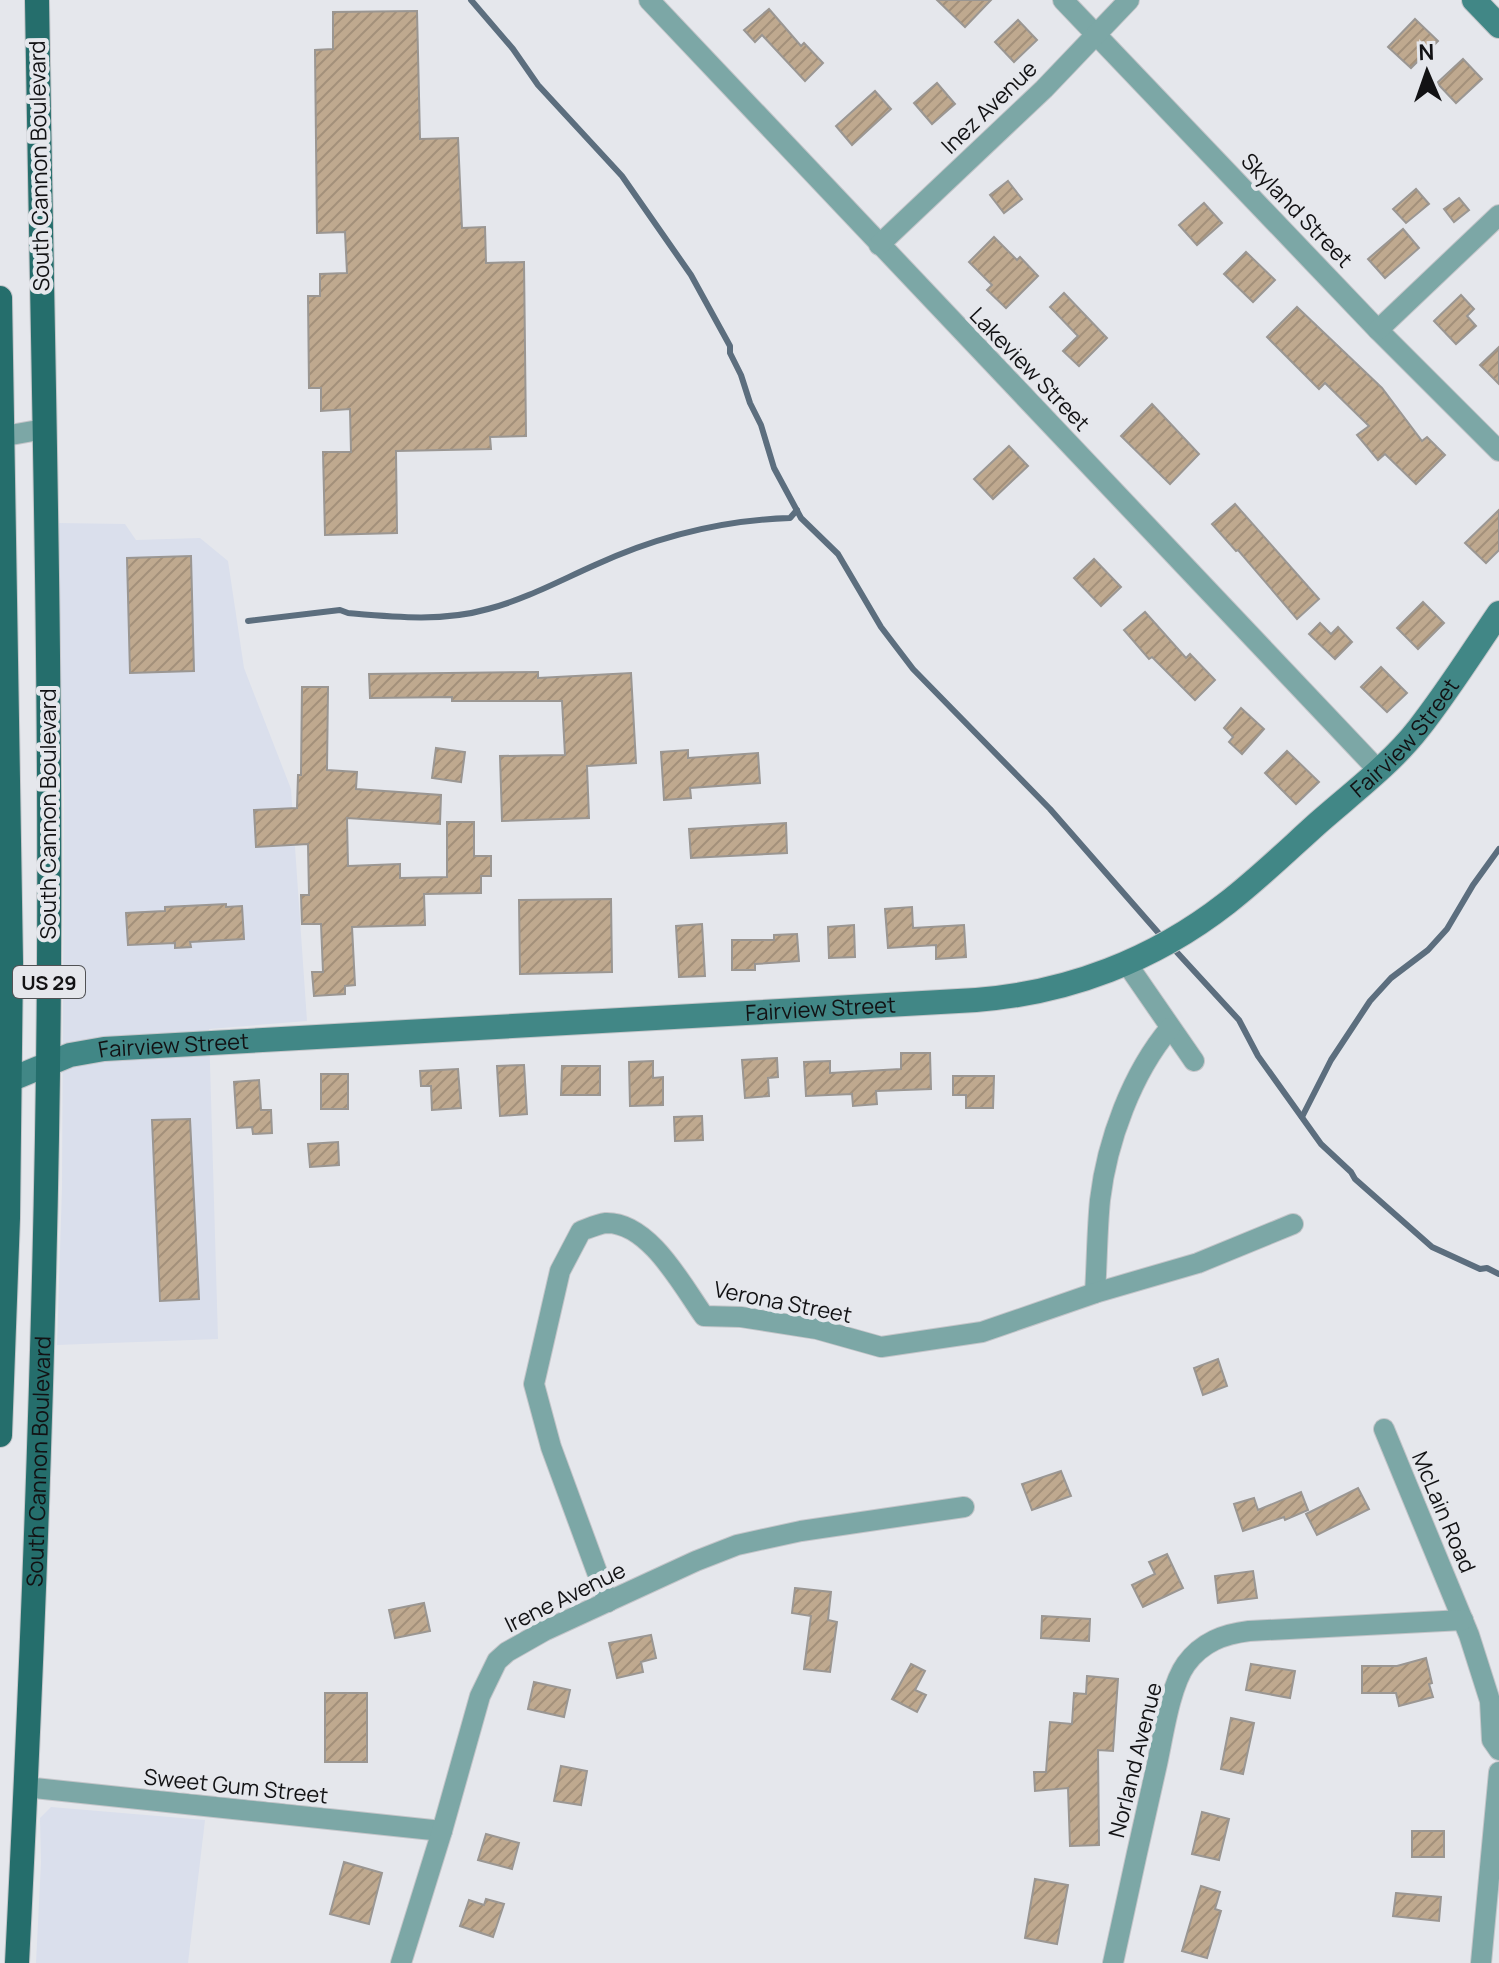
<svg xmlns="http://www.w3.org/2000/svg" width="1499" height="1963" viewBox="0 0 1499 1963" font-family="Manrope,sans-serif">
	<defs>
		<pattern id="building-hatch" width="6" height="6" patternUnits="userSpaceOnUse" patternTransform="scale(2)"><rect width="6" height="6" fill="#bfa98f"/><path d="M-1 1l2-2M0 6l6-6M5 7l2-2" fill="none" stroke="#a3907a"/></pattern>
	</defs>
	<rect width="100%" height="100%" fill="#e5e7ec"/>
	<!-- built -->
	<g fill="#dadfec">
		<path d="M57,523L125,524L136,540L200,538L228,561L244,668L291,789L307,1021L209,1029L218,1339L57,1345L62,1188L64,803Z"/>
		<path d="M51,1807L205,1820L188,1963H36L41,1862L40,1818Z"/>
	</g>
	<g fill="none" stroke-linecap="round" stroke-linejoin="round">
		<!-- stream -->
		<g stroke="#5c6e7e" stroke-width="6">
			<path d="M471,0L513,49L538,85L622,176L691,275L730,346V353L741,375L750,403L761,425L774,468L801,518L838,554L881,627L913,669L1050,809L1162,937"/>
			<path d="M248,621L340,610L348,613C394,617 443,622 488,609C526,599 559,581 595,565C656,537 723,520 790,518L797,510"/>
			<path d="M1173,948L1239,1020L1258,1056L1321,1144L1351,1172L1355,1179L1432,1247L1480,1269L1487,1268L1499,1274"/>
			<path d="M1302,1117L1331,1060L1370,1001L1391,978L1428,950L1447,929L1473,885L1499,849"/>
		</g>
	</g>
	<!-- building -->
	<g fill="url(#building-hatch)" stroke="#9a9692" stroke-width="2">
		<path d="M937,0H991L965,27Z"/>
		<path d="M769,9L801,46L804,43L823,63L805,81L762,35L755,42L744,30Z"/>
		<path d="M417,11L420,139L458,138L462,228L485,227L486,263L524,262L526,436L490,437L491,449L396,451L397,533L325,535L323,452H351L350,409L321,411V388H309L308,296H320V274L347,273L345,232L317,233L315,50L333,49V12Z"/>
		<path d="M1415,19L1438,41L1411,68L1388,47Z"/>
		<path d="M1018,20L1037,40L1014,62L995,42Z"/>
		<path d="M1463,59L1482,79L1456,103L1437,83Z"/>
		<path d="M937,83L955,104L932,124L914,103Z"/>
		<path d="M875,91L891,109L852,145L836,126Z"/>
		<path d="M1008,181L1022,199L1004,213L990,195Z"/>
		<path d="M1416,189L1429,204L1406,223L1393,209Z"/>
		<path d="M1459,198L1469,210L1454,222L1444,209Z"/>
		<path d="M1204,203L1222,223L1197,245L1179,225Z"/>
		<path d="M1403,229L1419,248L1385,278L1368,259Z"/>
		<path d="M994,237L1017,260L1020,257L1038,276L1006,308L987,290L992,285L969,262Z"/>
		<path d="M1246,252L1275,280L1253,302L1224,274Z"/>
		<path d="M1064,293L1107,338L1079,366L1063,351L1078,336L1050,307Z"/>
		<path d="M1461,295L1474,309L1467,316L1476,326L1456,344L1434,321Z"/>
		<path d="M1297,307L1382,388L1422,441L1427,437L1445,455L1416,484L1385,454L1378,460L1357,435L1369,426L1325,383L1319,389L1267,337Z"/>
		<path d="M1499,347V384L1480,365Z"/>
		<path d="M1152,404L1199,454L1170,484L1121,436Z"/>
		<path d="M1009,446L1028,466L993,499L974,479Z"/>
		<path d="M1235,504L1319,599L1297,619L1238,550L1236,551L1212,524Z"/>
		<path d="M1499,510V550L1486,563L1465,543Z"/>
		<path d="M191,556L194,671L130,673L127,558Z"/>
		<path d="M1094,559L1121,587L1101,606L1074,578Z"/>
		<path d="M1423,602L1444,623L1418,649L1397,628Z"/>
		<path d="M1145,612L1186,658L1190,654L1215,680L1195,700L1152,657L1149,659L1124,630Z"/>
		<path d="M1320,623L1331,634L1338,627L1352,642L1335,659L1309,634Z"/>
		<path d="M1381,667L1407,693L1387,712L1361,687Z"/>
		<path d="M538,672V678L631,673L636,763L587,766L589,818L502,821L500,756L565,755L562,701H452V697L370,698L369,674Z"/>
		<path d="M302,687H328L327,770L357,772L356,789L441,795L440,824L347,818L348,866L400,864V878L447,877V822H474V856H491V876H481V893L424,894L425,925L352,927L355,985L345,986V994L314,996L312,972H323L321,924H302L301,895H309L308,844L256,847L254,810L297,808L298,775H301Z"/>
		<path d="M1241,708L1264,729L1242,754L1229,742L1233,737L1224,728Z"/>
		<path d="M436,748L465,752L461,782L432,778Z"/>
		<path d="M688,750V758L758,753L760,783L690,788L691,798L664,800L661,752Z"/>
		<path d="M1287,751L1319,782L1296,804L1265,773Z"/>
		<path d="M786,823L787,853L691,858L689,829Z"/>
		<path d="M611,899L612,972L520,974L519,900Z"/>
		<path d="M226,904V907L242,906L244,939L190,942L191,947L175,948V943L128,945L126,913L165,911V907Z"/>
		<path d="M912,907L913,928L964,925L966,957L936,959V945L888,948L885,909Z"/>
		<path d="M702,924L705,976L679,977L676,926Z"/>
		<path d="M854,925L855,957L829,958L828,927Z"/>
		<path d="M797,934L799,961L755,964V970H732V940H774V935Z"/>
		<path d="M901,1053H930L931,1089L876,1091L877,1104L853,1106L852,1094L806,1096L804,1062L830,1061V1073L901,1069Z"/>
		<path d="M777,1058L778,1077L768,1078L769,1096L745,1098L742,1060Z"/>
		<path d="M653,1061V1078L663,1077V1105L630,1106L629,1062Z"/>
		<path d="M524,1065L527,1114L500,1116L497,1066Z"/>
		<path d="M562,1066H600V1095H561Z"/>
		<path d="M458,1069L461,1108L432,1110L431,1086H421L420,1071Z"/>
		<rect x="321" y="1074" width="27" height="35"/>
		<path d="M953,1076H994L993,1108H966V1095H953Z"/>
		<path d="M259,1080L261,1110H271L272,1133L253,1134L252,1127L237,1128L234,1082Z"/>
		<path d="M702,1116L703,1140L675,1141L674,1117Z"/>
		<path d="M190,1119L199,1299L160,1301L152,1120Z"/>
		<path d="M338,1142L339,1165L310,1167L308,1144Z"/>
		<path d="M1218,1359L1227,1386L1203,1395L1194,1368Z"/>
		<path d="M1061,1471L1071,1496L1032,1510L1022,1484Z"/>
		<path d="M1358,1488L1369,1509L1317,1535L1306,1514Z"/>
		<path d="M1301,1492L1308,1510L1285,1520L1284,1517L1243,1531L1234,1504L1254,1498L1258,1510Z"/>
		<path d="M1167,1554L1183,1588L1143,1607L1132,1585L1155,1574L1149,1562Z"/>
		<path d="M1253,1571L1257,1598L1218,1603L1215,1576Z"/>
		<path d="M795,1588L831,1592L828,1620L837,1622L830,1672L804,1669L811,1616L792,1613Z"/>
		<path d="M424,1603L430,1631L395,1638L389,1610Z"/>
		<path d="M1042,1616L1090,1619L1089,1641L1041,1638Z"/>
		<path d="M651,1635L656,1658L641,1662L643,1672L617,1678L609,1643Z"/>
		<path d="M1426,1658L1432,1683L1429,1684L1433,1697L1399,1706L1396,1693H1362V1666H1397Z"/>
		<path d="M911,1664L925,1671L915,1690L926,1695L917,1712L892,1699Z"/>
		<path d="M1251,1664L1295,1671L1290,1698L1246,1690Z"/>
		<path d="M1087,1676L1118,1679L1113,1751L1098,1750L1099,1845L1070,1846L1068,1788L1035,1791L1034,1772H1046L1050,1722L1072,1724L1074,1693L1086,1694Z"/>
		<path d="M534,1682L570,1690L564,1717L528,1709Z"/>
		<rect x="325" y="1693" width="42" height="69"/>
		<path d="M1231,1718L1254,1723L1243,1774L1221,1769Z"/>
		<path d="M561,1766L587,1771L581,1805L554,1801Z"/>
		<path d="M1202,1812L1229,1819L1219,1860L1192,1854Z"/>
		<rect x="1412" y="1831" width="32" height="26"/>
		<path d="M486,1834L519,1843L512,1869L478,1860Z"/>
		<path d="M344,1862L382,1873L369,1924L330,1914Z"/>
		<path d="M1035,1879L1068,1885L1057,1944L1025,1938Z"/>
		<path d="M1201,1886L1220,1892L1215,1909L1221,1911L1207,1958L1182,1951Z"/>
		<path d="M1396,1893L1441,1897L1439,1921L1393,1916Z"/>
		<path d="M486,1899L504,1904L493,1937L460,1926L469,1900L484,1905Z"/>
	</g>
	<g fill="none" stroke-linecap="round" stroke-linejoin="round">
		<!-- street casing -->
		<g stroke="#c3c5c9" stroke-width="22">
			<g id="street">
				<path d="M649,0L1378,770"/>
				<path d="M1063,0L1378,330L1499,451"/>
				<path d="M879,245L1044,89L1129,0"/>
				<path d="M1378,330L1499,215"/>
				<path d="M0,437L44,429"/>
				<path d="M1127,964L1194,1061"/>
				<path d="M1095,1293C1097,1262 1097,1231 1100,1200C1107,1141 1132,1073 1170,1028"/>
				<path d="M1384,1429L1469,1635L1490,1701L1492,1740L1499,1750"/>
				<path d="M608,1602L551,1447L534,1384L560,1271L581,1231C589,1228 598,1224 606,1223C649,1222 682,1285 704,1316L741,1317L817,1329L881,1347L982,1332L1095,1293L1198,1263L1293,1224"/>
				<path d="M25,1787L442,1831"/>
				<path d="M401,1963L442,1831L480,1696L497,1661L507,1652L544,1631L696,1561L737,1545L801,1531L964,1507"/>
				<path d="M1113,1963C1127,1897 1142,1830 1157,1764C1163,1737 1170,1686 1186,1664C1202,1642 1224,1634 1249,1631L1463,1620"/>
				<path d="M1481,1963L1499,1772"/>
			</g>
		</g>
		<!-- secondary casing -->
		<g stroke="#c3c5c9" stroke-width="26">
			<g id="secondary">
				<path d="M1474,0L1499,26"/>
				<path id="s1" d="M0,1084L70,1055L104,1049L976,1000C1068,993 1154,960 1227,903C1258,879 1288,850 1318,823C1352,793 1391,764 1419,728C1448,691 1473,651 1499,613"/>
			</g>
		</g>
		<!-- primary casing -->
		<g stroke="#c3c5c9" stroke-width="26">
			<g id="primary">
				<path d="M0,298L11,962L8,1218L0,1435"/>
				<path id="s2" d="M17,1963C34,1631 47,1299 49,967C51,645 42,322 37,0"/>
			</g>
		</g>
		<!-- street -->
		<use href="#street" stroke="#7ca7a6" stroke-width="20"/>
		<!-- secondary -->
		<use href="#secondary" stroke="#418786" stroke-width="24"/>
		<!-- primary -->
		<use href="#primary" stroke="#256e6c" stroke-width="24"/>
	</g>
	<g text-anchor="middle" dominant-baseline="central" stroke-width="8" stroke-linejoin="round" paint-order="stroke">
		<!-- shield labels -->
		<rect fill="#e5e7ec" stroke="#515255" stroke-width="2" x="13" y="966" width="72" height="32" rx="6"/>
		<g font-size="20" font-weight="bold" fill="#121214">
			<text x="49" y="982">US 29</text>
		</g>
		<!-- street labels -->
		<g font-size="22" fill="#121214" stroke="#e5e7ec">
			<text transform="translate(989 107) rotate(-44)">Inez Avenue</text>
			<text transform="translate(39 166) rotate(-91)">South Cannon Boulevard</text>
			<text transform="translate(1297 210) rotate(46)">Skyland Street</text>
			<text transform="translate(1030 369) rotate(46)">Lakeview Street</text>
			<text stroke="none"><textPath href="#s1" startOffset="1500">Fairview Street</textPath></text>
			<text transform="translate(48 814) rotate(-90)">South Cannon Boulevard</text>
			<text stroke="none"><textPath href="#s1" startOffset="828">Fairview Street</textPath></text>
			<text stroke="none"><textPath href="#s1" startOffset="180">Fairview Street</textPath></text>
			<text transform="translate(783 1302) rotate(11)">Verona Street</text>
			<text stroke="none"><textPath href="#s2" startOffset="502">South Cannon Boulevard</textPath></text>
			<text transform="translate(1444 1512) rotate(67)">McLain Road</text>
			<text transform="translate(565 1597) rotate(-26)">Irene Avenue</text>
			<text transform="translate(1135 1760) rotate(-76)">Norland Avenue</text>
			<text transform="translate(236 1786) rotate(6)">Sweet Gum Street</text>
		</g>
	</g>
	<!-- north arrow -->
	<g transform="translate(1427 72) rotate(358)" stroke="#e5e7ec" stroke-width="6" paint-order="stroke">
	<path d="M0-6L14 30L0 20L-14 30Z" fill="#121214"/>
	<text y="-12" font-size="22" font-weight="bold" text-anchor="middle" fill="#121214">N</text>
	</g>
</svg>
